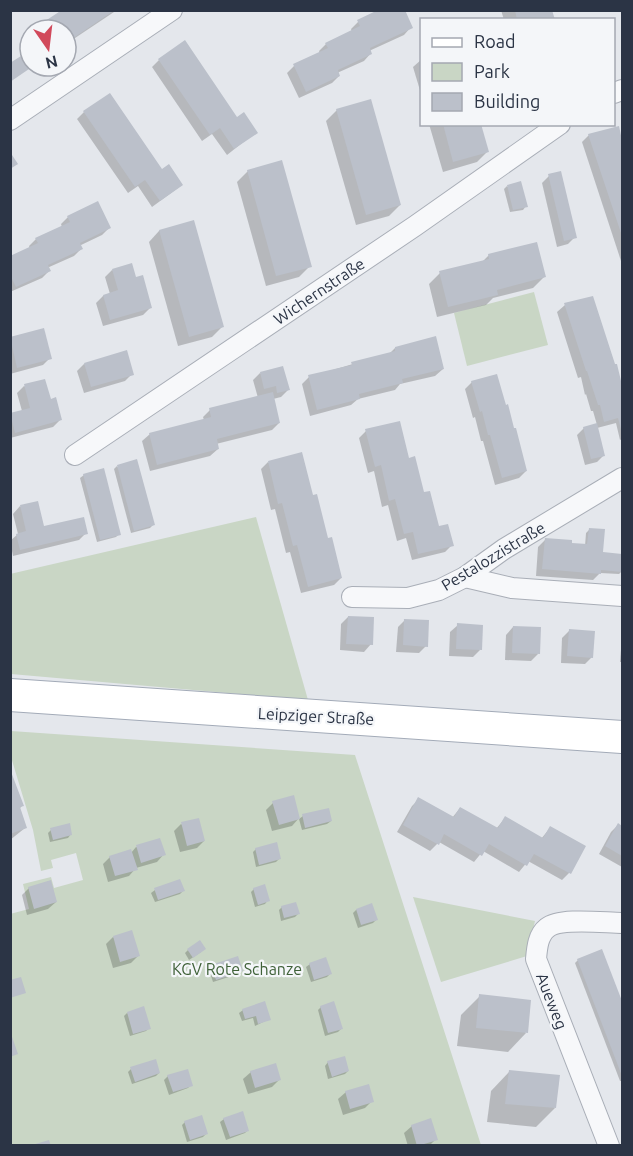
<svg xmlns="http://www.w3.org/2000/svg" width="633" height="1156" viewBox="0 0 633 1156" font-family="Ubuntu,sans-serif">
	<rect width="100%" height="100%" fill="#e4e7ec"/>
	<!-- green -->
	<g fill="#c9d6c5">
		<path d="M534,292L548,345L467,366L454,313Z"/>
		<path d="M256,517L308,700L11,674L10,574Z"/>
		<path d="M11,731L355,755L481,1145H11L10,914L29,909L23,884L51,877L54,888L83,880L76,853L51,860L53,868L41,871L33,830L11,757Z"/>
		<path d="M413,897L535,921L527,956L441,982Z"/>
	</g>
	<!-- shadow -->
	<g fill="#0003">
		<path d="M64,10H117L66,44V30H36Z"/>
		<path d="M382,10L411,27L404,35L369,51L371,53L364,61L337,73L339,76L332,83L299,98L287,73L294,66L320,54L319,51L326,44L352,32L351,29L358,22Z"/>
		<path d="M501,10H551L553,20H504Z"/>
		<path d="M422,59V97L413,67Z"/>
		<path d="M159,60L237,119L256,132L227,155L212,134L202,141L152,67Z"/>
		<path d="M337,110L400,205L389,216L356,225L326,121Z"/>
		<path d="M84,112L162,171L182,185L152,207L138,186L128,193L77,119Z"/>
		<path d="M429,124H480L487,152L477,162L443,172Z"/>
		<path d="M618,128L622,142V264L582,142L589,135Z"/>
		<path d="M248,171L310,266L299,277L266,286L237,182Z"/>
		<path d="M549,176L575,237L568,244L557,247L542,183Z"/>
		<path d="M507,186L526,206L523,210L510,212L504,189Z"/>
		<path d="M68,217L109,228L102,235L79,246L81,249L74,256L47,268L49,271L42,278L10,292V258L30,249L29,246L36,239L62,227L61,224Z"/>
		<path d="M193,222L223,326L212,337L178,346L149,242L159,231Z"/>
		<path d="M489,255L544,277L533,288L493,298L486,305L437,317L429,284L440,273L482,262Z"/>
		<path d="M112,270L135,279L150,308L143,315L103,326L96,303L103,296L110,294L105,277Z"/>
		<path d="M592,298L622,387V439L620,440L616,423L597,428L604,455L597,462L585,465L577,435L584,428L597,425L593,411H591L586,394L585,395L581,377L578,378L557,312L565,305Z"/>
		<path d="M10,338L50,358L43,365L10,374Z"/>
		<path d="M395,348L443,369L435,376L400,384L395,390L358,399L351,405L310,416L302,384L309,377L390,353Z"/>
		<path d="M84,364L132,374L125,381L84,393L77,371Z"/>
		<path d="M260,373L288,390L281,397L273,399L279,423L272,430L216,444L218,449L210,456L150,471L142,441L150,434L204,420L203,417L210,410L258,398L253,380Z"/>
		<path d="M472,382L526,471L519,478L495,485L483,441H481L475,417L473,418L465,389Z"/>
		<path d="M24,386L50,401L60,420L53,427L10,438V415L22,411L17,393Z"/>
		<path d="M366,431L408,460L438,528L452,545L445,552L412,560L406,538L397,541L388,505L382,507L374,471L368,473L359,438Z"/>
		<path d="M268,462L312,497L341,578L334,585L301,593L290,552L286,553L275,509L271,510L261,469Z"/>
		<path d="M117,466L153,525L150,528L131,533L114,469Z"/>
		<path d="M84,475L119,534L116,537L97,542L80,478Z"/>
		<path d="M20,506L43,528L86,533L79,540L13,556L10,541L18,534L13,514Z"/>
		<path d="M589,530L602,554L622,556V571L619,574L600,573L593,580L536,576L538,547L545,540L585,546L586,533Z"/>
		<path d="M348,617L371,644L364,652L340,650L341,624Z"/>
		<path d="M405,620L426,646L419,653L396,652L398,627Z"/>
		<path d="M458,625L480,650L473,657L449,656L450,632Z"/>
		<path d="M513,627L538,654L531,661L505,660L506,635Z"/>
		<path d="M569,631L592,657L585,664L561,663L562,638Z"/>
		<path d="M622,636V662H620Z"/>
		<path d="M10,772L22,806L19,809L25,828L10,840Z"/>
		<path d="M419,799L452,818L460,808L496,829L505,818L541,839L550,828L584,847L569,873L562,880L528,861L519,872L483,851L474,862L439,842L430,851L397,832L412,806Z"/>
		<path d="M273,803L299,818L292,826L272,831L266,810Z"/>
		<path d="M303,816L331,821L327,824L302,830L299,819Z"/>
		<path d="M181,824L204,841L197,848L180,852L174,831Z"/>
		<path d="M618,825L622,828V867L599,854L611,832Z"/>
		<path d="M51,830L71,834L68,838L50,842L48,833Z"/>
		<path d="M136,847L164,854L157,862L136,868L129,876L108,882L103,864L110,857L131,853Z"/>
		<path d="M256,849L279,859L276,862L256,867L253,852Z"/>
		<path d="M179,881L183,891L180,894L155,902L151,893L155,890Z"/>
		<path d="M29,888L56,902L48,909L27,915L22,895Z"/>
		<path d="M254,889L268,900L265,904L255,907L251,892Z"/>
		<path d="M371,905L376,920L373,923L358,928L353,913L356,910Z"/>
		<path d="M282,907L298,914L295,917L281,921L279,910Z"/>
		<path d="M113,937L138,956L131,963L113,968L106,944Z"/>
		<path d="M188,950L201,952L189,960L185,953Z"/>
		<path d="M602,951L622,1005V1081H620L575,963L578,960Z"/>
		<path d="M310,964L330,974L327,977L311,982L306,967Z"/>
		<path d="M212,967L241,970L238,974L213,982L209,970Z"/>
		<path d="M480,996L526,1033L508,1052L457,1046L461,1015Z"/>
		<path d="M321,1007L341,1029L338,1032L325,1036L318,1010Z"/>
		<path d="M243,1010L269,1019L255,1026L253,1018L242,1021L239,1013Z"/>
		<path d="M127,1013L149,1028L146,1031L130,1036L124,1016Z"/>
		<path d="M328,1062L348,1071L345,1074L328,1079L325,1066Z"/>
		<path d="M131,1069L159,1073L156,1076L132,1084L128,1072Z"/>
		<path d="M251,1072L280,1079L272,1087L248,1094L243,1079Z"/>
		<path d="M509,1072L555,1108L536,1127L487,1122L491,1091Z"/>
		<path d="M168,1076L191,1085L188,1088L169,1095L164,1080Z"/>
		<path d="M346,1092L372,1101L365,1108L343,1115L338,1099Z"/>
		<path d="M224,1119L248,1130L245,1133L226,1140L220,1122Z"/>
		<path d="M185,1122L206,1134L203,1137L187,1142L182,1125Z"/>
		<path d="M412,1126L436,1139L429,1146H408L404,1133Z"/>
	</g>
	<!-- building -->
	<g fill="#bbc0ca">
		<path d="M62,10H115L66,43V30H43L39,25Z"/>
		<path d="M378,10H405L413,28L370,48L372,54L338,70L340,76L306,92L293,64L328,48L325,43L360,26L357,20Z"/>
		<path d="M515,10H552L555,20H517Z"/>
		<path d="M185,40L237,117L244,112L258,133L234,149L220,128L210,135L158,59Z"/>
		<path d="M21,56L29,69L10,82V63Z"/>
		<path d="M110,93L162,169L169,164L183,185L160,201L145,180L135,187L83,111Z"/>
		<path d="M371,99L401,205L366,215L336,109Z"/>
		<path d="M443,124H481L489,152L453,162Z"/>
		<path d="M619,126L622,140V236L588,134Z"/>
		<path d="M10,152L18,164L10,169Z"/>
		<path d="M282,160L312,267L276,276L247,170Z"/>
		<path d="M561,171L577,238L564,241L548,174Z"/>
		<path d="M521,181L528,207L513,210L507,185Z"/>
		<path d="M98,201L111,228L80,243L83,249L48,265L51,271L16,287L10,275V256L38,243L35,238L70,222L67,216Z"/>
		<path d="M194,220L224,327L189,337L159,230Z"/>
		<path d="M537,242L546,277L497,290L498,295L448,307L439,271L489,259L488,254Z"/>
		<path d="M132,263L136,277L143,275L152,308L110,320L103,295L118,290L112,269Z"/>
		<path d="M593,296L615,364H617L621,381H622V433L618,418L604,422L600,405H598L587,371H586L564,303Z"/>
		<path d="M44,328L52,359L17,368L10,337Z"/>
		<path d="M436,336L444,369L402,379L403,383L359,394L360,399L317,410L308,375L352,365L351,362L395,351V347Z"/>
		<path d="M127,350L134,375L91,387L84,363Z"/>
		<path d="M283,366L290,390L277,393L276,386L264,389L260,372Z"/>
		<path d="M497,374L506,405L508,404L514,428H516L527,471L502,478L490,435H488L482,411L480,412L471,381Z"/>
		<path d="M45,379L51,399L56,397L62,420L15,433L10,413L30,408L24,384Z"/>
		<path d="M273,392L280,423L217,439L219,449L157,465L149,433L211,417L209,408Z"/>
		<path d="M400,421L409,458L415,456L424,492L430,491L439,526L448,524L454,546L418,554L413,532L404,534L395,499L389,501L381,465L375,467L365,429Z"/>
		<path d="M597,423L605,456L591,459L583,427Z"/>
		<path d="M302,452L313,495L317,494L328,538L332,537L342,578L308,587L297,545L293,546L282,503L278,504L268,461Z"/>
		<path d="M137,459L155,525L134,531L117,465Z"/>
		<path d="M104,468L121,535L100,540L83,474Z"/>
		<path d="M38,501L44,526L84,517L88,534L20,550L16,534L26,531L20,505Z"/>
		<path d="M589,528L605,529L603,552L622,554V572L601,570V574L542,569L545,538L572,540V543L587,544Z"/>
		<path d="M348,616L374,617L373,645L346,644Z"/>
		<path d="M404,619L429,620L428,647L403,645Z"/>
		<path d="M457,623L483,625L482,650L456,649Z"/>
		<path d="M513,626L541,627L540,654L512,653Z"/>
		<path d="M569,629L595,631L593,658L567,656Z"/>
		<path d="M10,769L24,806L20,807L27,828L10,834Z"/>
		<path d="M294,795L300,819L279,825L272,801Z"/>
		<path d="M418,797L454,817L460,807L498,828L505,816L543,838L550,826L586,846L571,874L534,854L527,866L489,844L482,856L444,834L439,845L403,825Z"/>
		<path d="M329,808L332,821L305,828L302,814Z"/>
		<path d="M199,818L205,841L187,846L181,822Z"/>
		<path d="M70,823L72,835L53,840L50,828Z"/>
		<path d="M618,823L622,826V856L605,846Z"/>
		<path d="M160,838L166,855L141,863L136,845Z"/>
		<path d="M277,842L281,859L259,865L255,848Z"/>
		<path d="M131,849L138,870L115,876L109,856Z"/>
		<path d="M180,879L185,891L158,900L154,888Z"/>
		<path d="M51,880L57,902L34,909L28,887Z"/>
		<path d="M265,884L270,901L258,905L253,888Z"/>
		<path d="M296,902L300,914L284,918L281,906Z"/>
		<path d="M372,903L378,920L361,925L356,909Z"/>
		<path d="M132,930L140,956L120,962L113,936Z"/>
		<path d="M200,940L206,949L193,958L187,949Z"/>
		<path d="M602,949L622,1001V1076L577,959Z"/>
		<path d="M238,956L243,971L216,980L211,965Z"/>
		<path d="M326,957L332,974L314,980L309,963Z"/>
		<path d="M21,977L26,993L10,998V980Z"/>
		<path d="M479,994L531,1000L528,1033L476,1028Z"/>
		<path d="M265,1001L271,1020L258,1024L256,1016L245,1019L242,1009Z"/>
		<path d="M334,1001L343,1029L328,1033L320,1006Z"/>
		<path d="M144,1006L151,1029L133,1034L127,1012Z"/>
		<path d="M10,1031L18,1054L10,1057Z"/>
		<path d="M345,1056L349,1071L332,1077L327,1061Z"/>
		<path d="M156,1059L160,1073L135,1082L130,1067Z"/>
		<path d="M276,1063L281,1080L255,1088L250,1071Z"/>
		<path d="M188,1069L193,1086L173,1092L167,1075Z"/>
		<path d="M509,1070L560,1075L556,1108L505,1104Z"/>
		<path d="M369,1084L374,1102L350,1109L345,1091Z"/>
		<path d="M243,1111L249,1131L230,1137L223,1118Z"/>
		<path d="M202,1115L208,1134L190,1140L184,1121Z"/>
		<path d="M431,1118L438,1140L417,1146L411,1125Z"/>
		<path d="M49,1140L51,1146H32V1145Z"/>
	</g>
	<g fill="none" stroke-linecap="round" stroke-linejoin="round">
		<!-- minor casing -->
		<g stroke="#a9aeb7" stroke-width="22">
			<g id="minor">
				<path d="M614,93L622,90"/>
				<path d="M10,120L172,10"/>
				<path d="M75,455L415,226L560,124"/>
				<path d="M465,577L512,588L622,596"/>
				<path d="M352,597L408,598L439,590L465,577L504,549L622,478"/>
				<path d="M609,1146L536,959C537,948 538,935 547,928C560,917 605,923 622,923"/>
			</g>
		</g>
		<!-- primary casing -->
		<g stroke="#a3abb8" stroke-width="34">
			<path id="primary" d="M10,695L622,737"/>
		</g>
		<!-- minor -->
		<use href="#minor" stroke="#f7f8fa" stroke-width="20"/>
		<!-- primary -->
		<use href="#primary" stroke="#fff" stroke-width="32"/>
	</g>
	<g text-anchor="middle" dominant-baseline="central" stroke-width="4.5" stroke-linejoin="round" paint-order="stroke">
		<!-- street labels -->
		<g font-size="16" fill="#2b3445" stroke="#f4f6f9">
			<text transform="translate(319 291) rotate(-34)">Wichernstraße</text>
			<text transform="translate(493 556) rotate(-31)">Pestalozzistraße</text>
			<text transform="translate(316 716) rotate(3)">Leipziger Straße</text>
			<text transform="translate(552 1001) rotate(69)">Aueweg</text>
		</g>
		<!-- park labels -->
		<g font-size="16" fill="#3f6138" stroke="#f4f6f9">
			<text x="237" y="969">KGV Rote Schanze</text>
		</g>
	</g>
	<!-- border -->
	<rect width="633" height="1156" fill="none" stroke="#2b3445" stroke-width="24"/>
	<!-- legend -->
	<rect x="420" y="18" width="195" height="108" fill="#f4f6f9" stroke="#a4a8b1" stroke-width="1.5"/>
	<rect x="432" y="38" width="30" height="9" fill="#ffffff" stroke="#a4a8b1" stroke-width="1.5"/>
	<text x="474" y="48" font-size="18" fill="#2b3445">Road</text>
	<rect x="432" y="63" width="30" height="18" fill="#c9d6c5" stroke="#a4a8b1" stroke-width="1.5"/>
	<text x="474" y="78" font-size="18" fill="#2b3445">Park</text>
	<rect x="432" y="93" width="30" height="18" fill="#bbc0ca" stroke="#a4a8b1" stroke-width="1.5"/>
	<text x="474" y="108" font-size="18" fill="#2b3445">Building</text>
	<!-- north arrow -->
	<g transform="translate(48 48) rotate(166)"><circle r="28" fill="#f4f6f9" stroke="#a4a8b1" stroke-width="1.5"/>
	<path d="M0-4.5L10 22L0 15L-10 22Z" fill="#d1495b"/>
	<text y="-9" font-size="16" font-weight="bold" text-anchor="middle" fill="#2b3445">N</text>
	</g>
</svg>
